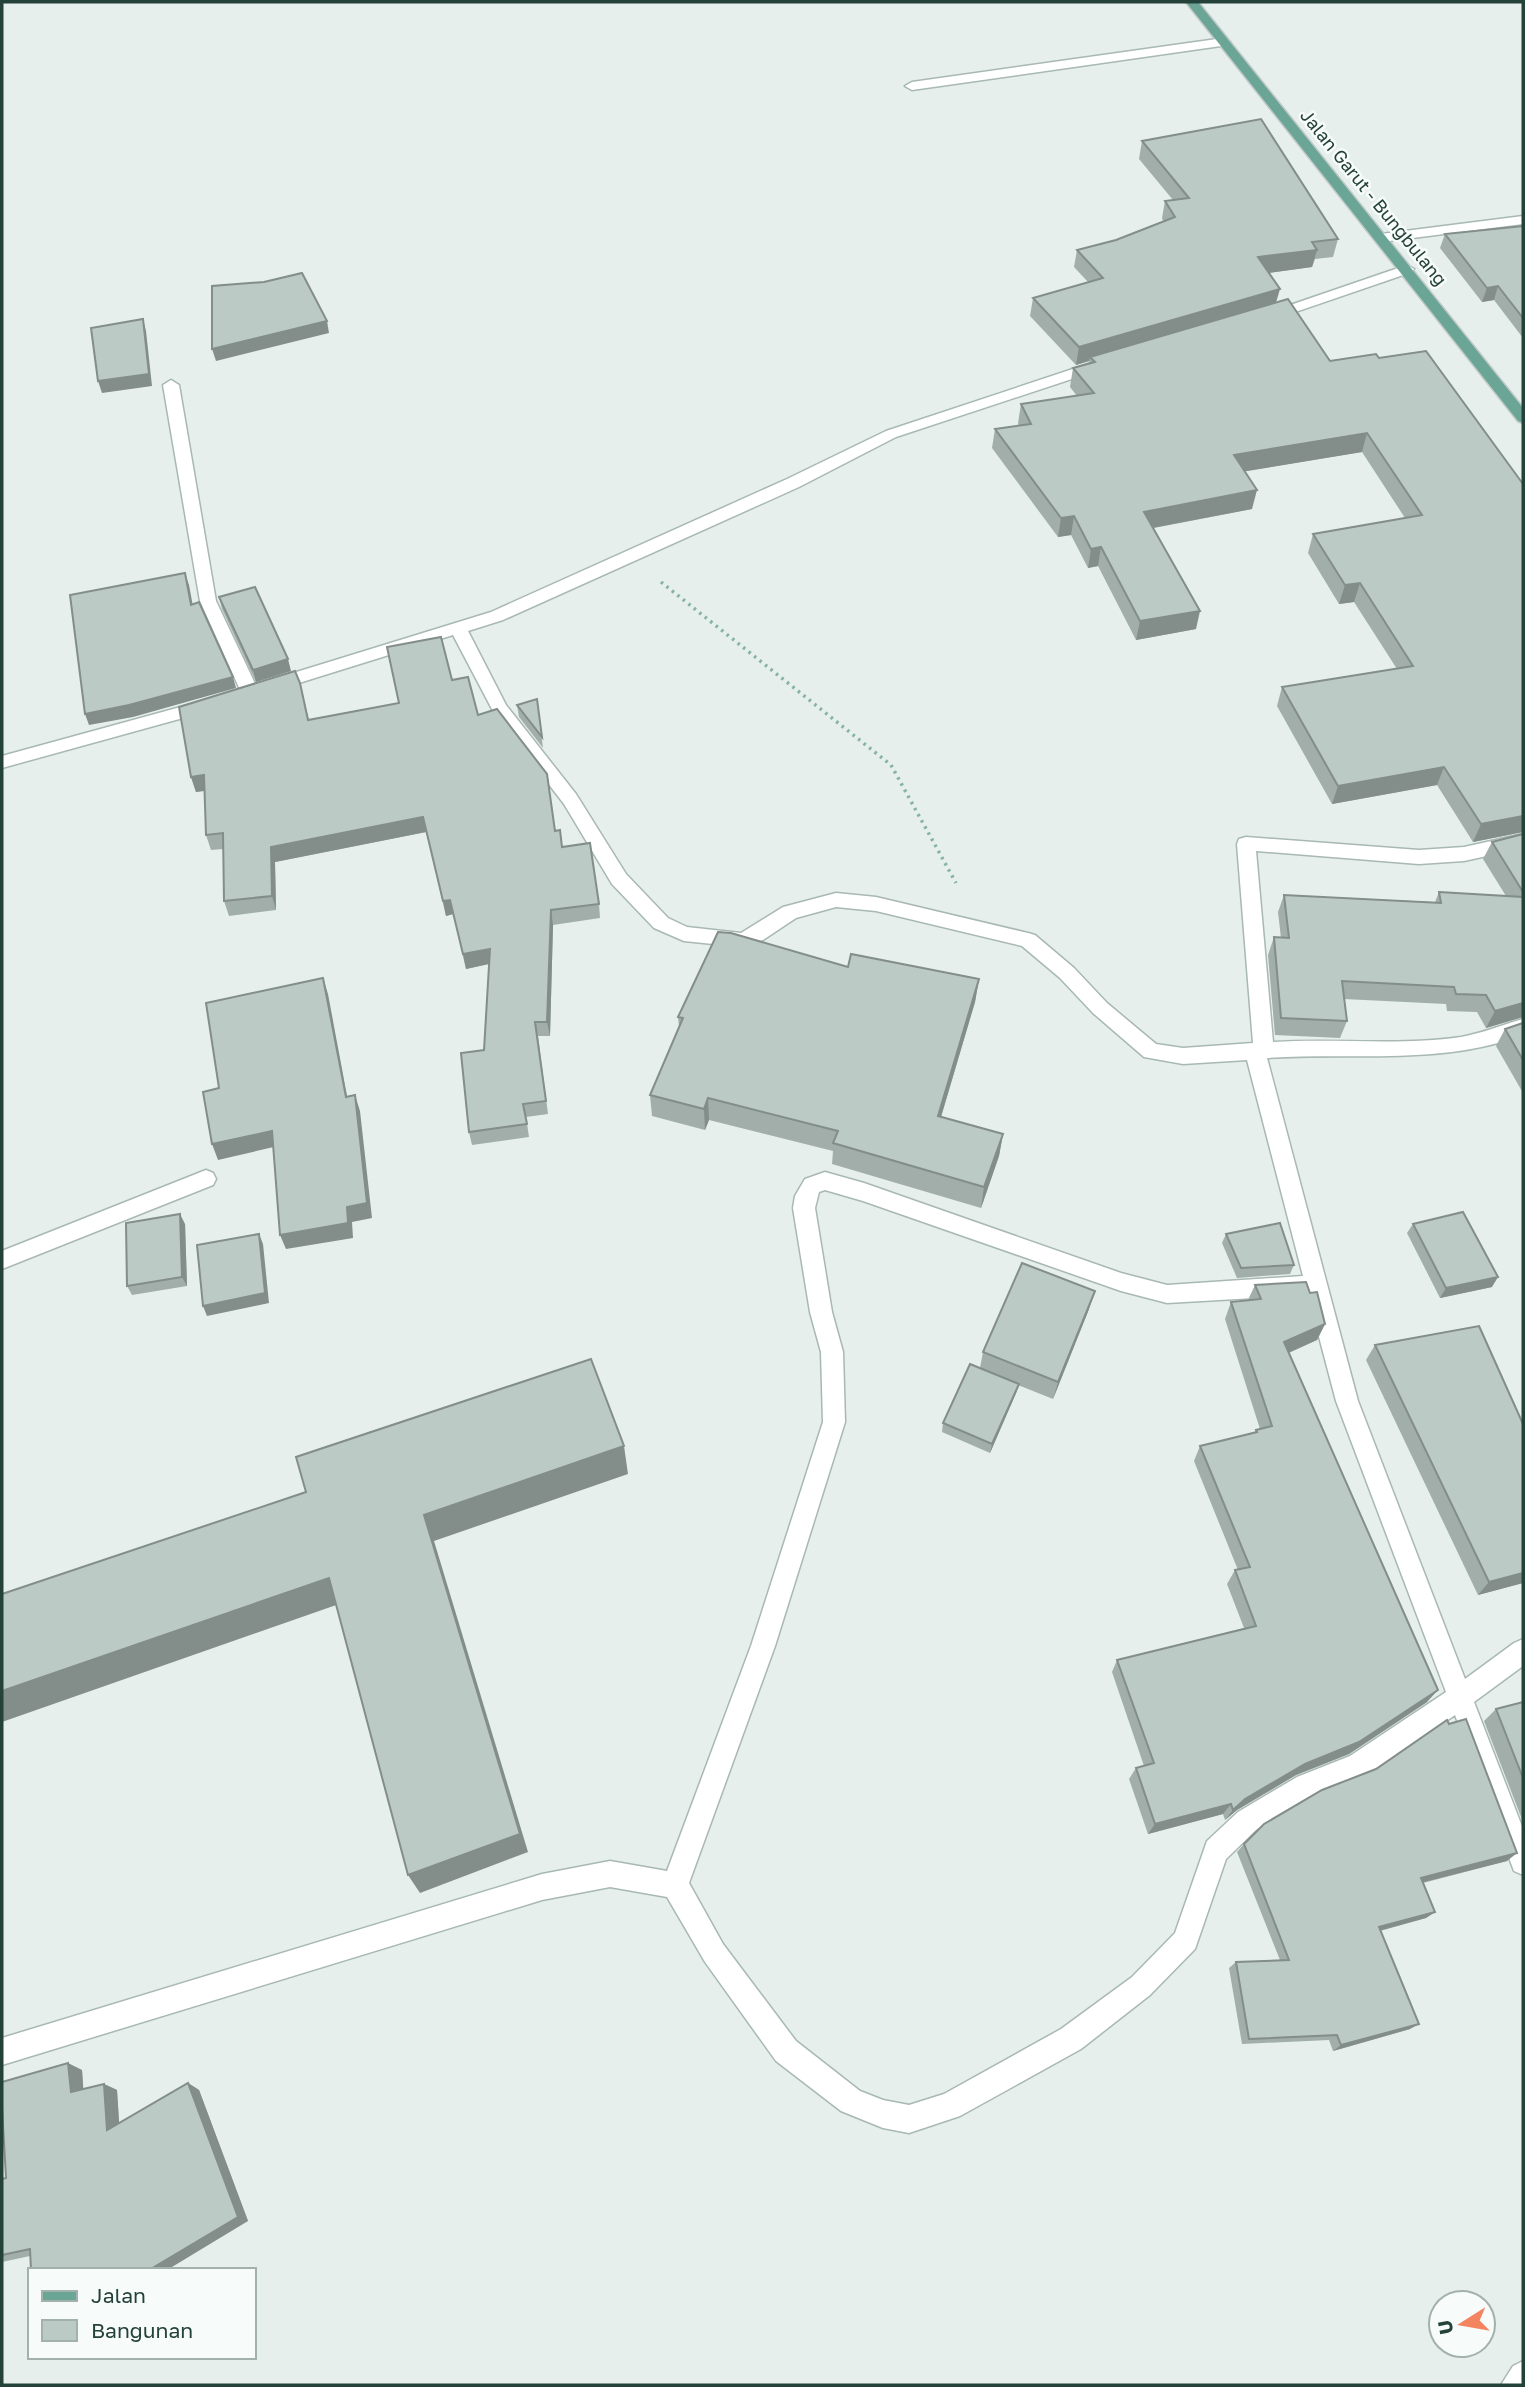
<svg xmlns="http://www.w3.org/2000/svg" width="1525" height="2387" viewBox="0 0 1525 2387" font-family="'Golos Text',sans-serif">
	<rect width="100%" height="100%" fill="#e6efeb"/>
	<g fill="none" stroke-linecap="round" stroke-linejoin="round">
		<!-- street casing -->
		<g stroke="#a8b8b2" stroke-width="3">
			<g id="street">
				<path d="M1224,38L1230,42L1228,45L912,90L905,86L912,82Z"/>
				<path d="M1523,216V224L1381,242L1374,238L1381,234Z"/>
				<path d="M1407,265L1414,269L1412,272L1269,321L1262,317L1264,314Z"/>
				<path d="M1100,360L1105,362L1108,365L1105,368L896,437L799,487L503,620L468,631L506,705L576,794L626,874L668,918L687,927L741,933L783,907L836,893L876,897L1028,933L1035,935L1074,968L1107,1003L1156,1044L1183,1048L1253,1043L1237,844L1239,839L1246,837L1419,850L1464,847L1523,834V848L1464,861L1419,864L1256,851L1273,1042C1335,1038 1400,1046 1461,1037C1483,1033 1502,1025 1523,1019V1035C1440,1066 1353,1052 1267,1058L1358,1401L1465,1679L1514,1643L1523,1639V1666L1474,1702L1523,1829V1875L1514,1871L1455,1715L1367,1775L1314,1796L1256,1830L1226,1859L1195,1949L1150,1995L1081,2049L960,2116L909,2133L883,2128L841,2111L776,2061L705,1962L667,1897L610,1887L542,1900L2,2065V2038L542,1874L610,1861L667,1871L751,1646L823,1422L821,1352L810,1312L793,1208L795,1196L805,1179L825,1172L864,1183L1121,1273L1167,1285L1303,1276L1247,1060L1183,1064L1144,1057L1093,1013L1060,978L1022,946L876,911L836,907L796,918L763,940L742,947L684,941L654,928L612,884L564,804L494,713L453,635L270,692L261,686L264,682L491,612L787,479L886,431ZM825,1190L863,1201L1121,1291L1167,1303L1308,1295L1336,1401L1446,1692L1350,1756L1297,1777L1238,1812L1207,1841L1175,1933L1132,1977L1061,2029L944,2094L909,2105L883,2100L860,2091L796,2041L723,1944L689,1883L775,1646L845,1422L843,1352L832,1312L815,1208L819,1192Z"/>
				<path d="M171,380L179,385L216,601L259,692L250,698L241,692L200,601L163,385Z"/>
				<path d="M206,700L215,706L212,710L2,768V756Z"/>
				<path d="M206,1170L213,1173L216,1179L213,1185L2,1269V1251Z"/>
				<path d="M1523,2361V2385H1501L1513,2366Z"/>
			</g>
		</g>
		<!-- primary casing -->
		<g stroke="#c2cac8" stroke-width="3">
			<path id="primary" d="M1186,2H1198L1523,408V423L1518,421Z"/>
		</g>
		<!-- path -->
		<path stroke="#86b3a5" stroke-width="3.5" stroke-dasharray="2.5 4.5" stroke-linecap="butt" d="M661,582L891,765L956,883"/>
		<!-- street -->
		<use href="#street" fill="#fff" fill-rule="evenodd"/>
		<!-- primary -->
		<use href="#primary" fill="#6aa596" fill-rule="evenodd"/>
	</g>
	<!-- wall -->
	<g fill="#a1aea9">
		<path d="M1142,141L1338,239L1333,257L1315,259L1312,267L1269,273L1276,303L1330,361L1376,354L1523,832L1473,842L1437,785L1332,804L1277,706L1282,687L1397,669L1354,602L1339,604L1308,553L1313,534L1405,518L1362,452L1245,471L1252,509L1154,528L1196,629L1136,640L1098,566L1088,568L1071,535L1058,537L992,448L995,429L1019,426L1018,423L1021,404L1077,396L1070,387L1073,368L1089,364V361L1076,365L1030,316L1033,298L1088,282L1074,267L1077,250L1116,240L1163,221L1162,218L1165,201L1173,200L1139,159Z"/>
		<path d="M1523,226V338L1494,300L1482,302L1440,248L1445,234Z"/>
		<path d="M219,597L291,671L256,682L222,609Z"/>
		<path d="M452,680L478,715L555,831L562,847L599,904L600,918L553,925L550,1036H538L548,1114L526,1117L529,1137L472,1145L469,1132L484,1050L489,964L466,969L453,914L446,916L426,832L275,862L276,910L229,916L224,901L223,849L211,850L206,835L205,791L196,792L191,777L300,683L309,720L399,703Z"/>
		<path d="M537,699L543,748L519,717L517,705Z"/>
		<path d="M1523,834V1017L1486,1028L1477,1012L1447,1011L1446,1004L1344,999L1347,1021L1340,1038L1275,1035L1268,955L1274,937L1281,938L1278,912L1284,895L1435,902L1439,892L1506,896L1483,859L1492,842Z"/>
		<path d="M848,967L979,979L975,1002L941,1117L1003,1134L999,1156L981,1208L832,1164L833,1151L709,1120L705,1130L652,1116L650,1095L679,1027L678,1017Z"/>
		<path d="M1523,1023V1093L1496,1046L1505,1029Z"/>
		<path d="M185,1224L187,1286L132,1295L127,1286Z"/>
		<path d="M1413,1224L1492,1287L1440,1298L1407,1233Z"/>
		<path d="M1226,1234L1294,1265L1290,1274L1237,1278L1222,1243Z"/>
		<path d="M1255,1285L1310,1293L1325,1324L1317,1340L1289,1353L1427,1702L1349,1754L1296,1775L1237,1810L1225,1820L1223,1814L1148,1834L1129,1779L1136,1768L1144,1766L1112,1672L1117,1660L1244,1628L1227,1584L1235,1570H1238L1194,1461L1200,1446L1254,1433L1256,1430L1260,1429L1225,1319L1231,1302L1248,1300Z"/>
		<path d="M1089,1309L1053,1399L1018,1385L1016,1393L990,1453L942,1432L943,1423L980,1368L983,1352Z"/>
		<path d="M1375,1345L1523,1583L1478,1595L1366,1360Z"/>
		<path d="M1523,1702V1822L1484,1721L1496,1709Z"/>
		<path d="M1244,1844L1507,1861L1423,1883L1435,1912L1426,1918L1380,1931L1410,2029L1333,2051L1329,2040L1242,2044L1229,1968L1236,1962L1280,1960L1237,1852Z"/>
		<path d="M82,2070L83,2089L104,2084L117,2090L119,2123L188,2083L199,2090L248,2221L30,2256L2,2262V2179L6,2178Z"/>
	</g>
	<!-- shaded-wall -->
	<g fill="#838d89">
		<path d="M1317,250L1312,267L1254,275L1258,257Z"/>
		<path d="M1498,286L1494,300L1482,302L1487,288Z"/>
		<path d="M1280,289L1275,306L1090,357L1089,361L1076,365L1079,347Z"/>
		<path d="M143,319L146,331L152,386L102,393L98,381Z"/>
		<path d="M327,321L329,333L216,361L212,349Z"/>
		<path d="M1367,433L1362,452L1229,474L1234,455Z"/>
		<path d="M1257,490L1252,509L1141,530L1144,512Z"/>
		<path d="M1074,516L1071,535L1058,537L1061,518Z"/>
		<path d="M1101,547L1098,566L1088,568L1091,549Z"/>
		<path d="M185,573L189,585L195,617L191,605Z"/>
		<path d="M1360,583L1354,602L1339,604L1345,585Z"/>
		<path d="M1200,611L1196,629L1136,640L1140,621Z"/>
		<path d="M288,659L291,671L256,682L253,670Z"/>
		<path d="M233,677L236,688L133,717L89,725L85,714Z"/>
		<path d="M1444,767L1437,785L1332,804L1338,786Z"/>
		<path d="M204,775L209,790L196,792L191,777Z"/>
		<path d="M1523,816V832L1473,842L1481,824Z"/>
		<path d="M423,817L426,832L275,862L276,910L272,896L271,847Z"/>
		<path d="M450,900L453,914L446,916L443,901Z"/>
		<path d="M551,910L553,925L550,1036L547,1022Z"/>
		<path d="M490,949L493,963L466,969L463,954Z"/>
		<path d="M323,978L328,994L350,1112L346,1097Z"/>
		<path d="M979,979L975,1002L935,1137L938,1116Z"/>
		<path d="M1523,1003V1017L1486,1028L1495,1011Z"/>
		<path d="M355,1095L360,1111L372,1218L352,1222L353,1238L286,1249L280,1235Z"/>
		<path d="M708,1098L709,1120L705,1130L704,1109Z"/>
		<path d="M272,1131L278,1146L218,1160L212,1144Z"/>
		<path d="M1003,1134L999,1156L981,1208L984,1187Z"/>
		<path d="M180,1214L185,1224L187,1286L182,1277Z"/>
		<path d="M259,1234L263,1244L269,1303L207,1316L203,1306Z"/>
		<path d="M1498,1277L1492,1287L1440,1298L1446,1288Z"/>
		<path d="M1095,1291L1089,1309L1053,1399L1058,1382Z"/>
		<path d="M1325,1324L1317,1340L1276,1358L1284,1342Z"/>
		<path d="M1019,1384L1016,1393L990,1453L992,1444Z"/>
		<path d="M624,1446L628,1474L434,1541L528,1852L420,1893L408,1875L424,1515Z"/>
		<path d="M1523,1573V1583L1478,1595L1489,1582Z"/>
		<path d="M329,1578L342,1603L2,1722V1691Z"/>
		<path d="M1438,1690L1427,1702L1349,1754L1296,1775L1237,1810L1225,1820L1233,1810L1245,1799L1305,1764Z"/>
		<path d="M1231,1804L1223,1814L1148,1834L1155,1824Z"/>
		<path d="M1517,1853L1507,1861L1412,1885L1421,1878Z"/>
		<path d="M1435,1912L1426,1918L1371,1933L1379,1927Z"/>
		<path d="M1419,2024L1410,2029L1333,2051L1341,2045Z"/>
		<path d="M68,2063L82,2070L84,2098L71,2092Z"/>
		<path d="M188,2083L199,2090L248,2221L167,2270H149Z"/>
		<path d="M104,2084L117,2090L120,2136L107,2130Z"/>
	</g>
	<!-- building -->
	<g fill="#bbcac4" stroke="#838d89" stroke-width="2">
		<path d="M1261,119L1338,239L1312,242L1317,250L1258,257L1280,289L1079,347L1033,298L1103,278L1077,250L1116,240L1175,217L1165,201L1189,198L1142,141Z"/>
		<path d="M1523,226V318L1498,286L1487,288L1445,234Z"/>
		<path d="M302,273L327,321L212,349V286L264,282Z"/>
		<path d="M1288,299L1330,361L1376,354L1379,358L1426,351L1523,484V816L1481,824L1444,767L1338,786L1282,687L1413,666L1360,583L1345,585L1313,534L1422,515L1367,433L1234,455L1257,490L1144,512L1200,611L1140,621L1101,547L1091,549L1074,516L1061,518L995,429L1031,424L1021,404L1094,393L1073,368L1095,362L1090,357Z"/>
		<path d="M143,319L149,374L98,381L91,328Z"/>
		<path d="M185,573L191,605L199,602L233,677L129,705L85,714L70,595Z"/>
		<path d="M255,587L288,659L253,670L219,597Z"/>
		<path d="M441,637L452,680L468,677L478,715L497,709L547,774L555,831L560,830L562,847L590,843L599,904L551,910L547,1022H535L546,1101L523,1104L527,1124L469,1132L461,1053L484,1050L490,949L463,954L450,900L443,901L423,817L271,847L272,896L224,901L223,833L206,835L204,775L191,777L179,707L295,671L300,683L308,720L399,703L387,647Z"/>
		<path d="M537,699L542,737L517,705Z"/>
		<path d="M1523,834V892L1492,842Z"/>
		<path d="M1439,892L1523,897V1003L1495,1011L1486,995L1456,994L1454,987L1342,981L1347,1021L1281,1018L1274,937L1289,938L1284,895L1441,903Z"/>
		<path d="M718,932L731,933L848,967L851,954L979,979L938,1116L1003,1134L984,1187L833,1143L838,1131L708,1098L704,1109L650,1095L683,1018L678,1017Z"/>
		<path d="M323,978L346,1097L355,1095L367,1203L347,1207L348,1223L280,1235L272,1131L212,1144L203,1092L219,1088L206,1003Z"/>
		<path d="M1523,1023V1060L1505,1029Z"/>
		<path d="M1463,1212L1498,1277L1446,1288L1413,1224Z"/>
		<path d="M180,1214L182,1277L127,1286L126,1223Z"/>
		<path d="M1280,1223L1294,1265L1241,1268L1226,1234Z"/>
		<path d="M259,1234L265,1293L203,1306L197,1245Z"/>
		<path d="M1022,1263L1095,1291L1058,1382L983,1352Z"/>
		<path d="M1306,1282L1310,1293L1317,1292L1325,1324L1284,1342L1438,1690L1359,1742L1305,1764L1245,1799L1233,1810L1231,1804L1155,1824L1136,1768L1154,1763L1117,1660L1256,1626L1235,1570L1250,1567L1200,1446L1257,1432L1256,1430L1272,1426L1231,1302L1261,1299L1255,1285Z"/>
		<path d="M1479,1326L1523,1424V1573L1489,1582L1375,1345Z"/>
		<path d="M591,1359L624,1446L424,1515L520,1834L408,1875L329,1578L2,1691V1594L306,1492L296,1457Z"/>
		<path d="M970,1364L1019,1384L992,1444L943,1423Z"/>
		<path d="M1523,1702V1778L1496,1709Z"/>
		<path d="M1466,1719L1517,1853L1421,1878L1435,1912L1379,1927L1419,2024L1341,2045L1337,2035L1249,2039L1236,1962L1289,1960L1244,1844L1264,1824L1322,1790L1376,1769L1447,1720L1449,1724Z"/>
		<path d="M68,2063L71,2092L104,2084L107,2130L188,2083L238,2217L149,2270H31L30,2249L2,2255V2179L6,2178L2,2107V2082Z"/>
	</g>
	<g text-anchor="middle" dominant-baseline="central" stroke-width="5" stroke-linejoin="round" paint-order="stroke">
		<!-- far-street labels -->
		<g font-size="18" fill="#24423a" stroke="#f7fbf9">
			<text transform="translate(1374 197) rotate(51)">Jalan Garut - Bungbulang</text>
		</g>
	</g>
	<!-- border -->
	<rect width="1525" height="2387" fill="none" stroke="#24423a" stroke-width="7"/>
	<!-- legend -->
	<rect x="28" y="2268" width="228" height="91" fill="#f7fbf9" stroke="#a3b1ad" stroke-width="2"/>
	<rect x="42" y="2291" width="35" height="10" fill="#6aa596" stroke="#a3b1ad" stroke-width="2"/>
	<text x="91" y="2303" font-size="21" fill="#24423a">Jalan</text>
	<rect x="42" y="2320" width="35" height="21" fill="#bbcac4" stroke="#a3b1ad" stroke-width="2"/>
	<text x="91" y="2338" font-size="21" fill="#24423a">Bangunan</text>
	<!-- north arrow -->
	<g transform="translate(1462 2324) rotate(259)"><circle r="33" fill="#f7fbf9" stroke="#a3b1ad" stroke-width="2"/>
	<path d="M0-5L12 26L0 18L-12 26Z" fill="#f4845f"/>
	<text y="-10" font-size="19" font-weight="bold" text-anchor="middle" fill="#24423a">U</text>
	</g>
</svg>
